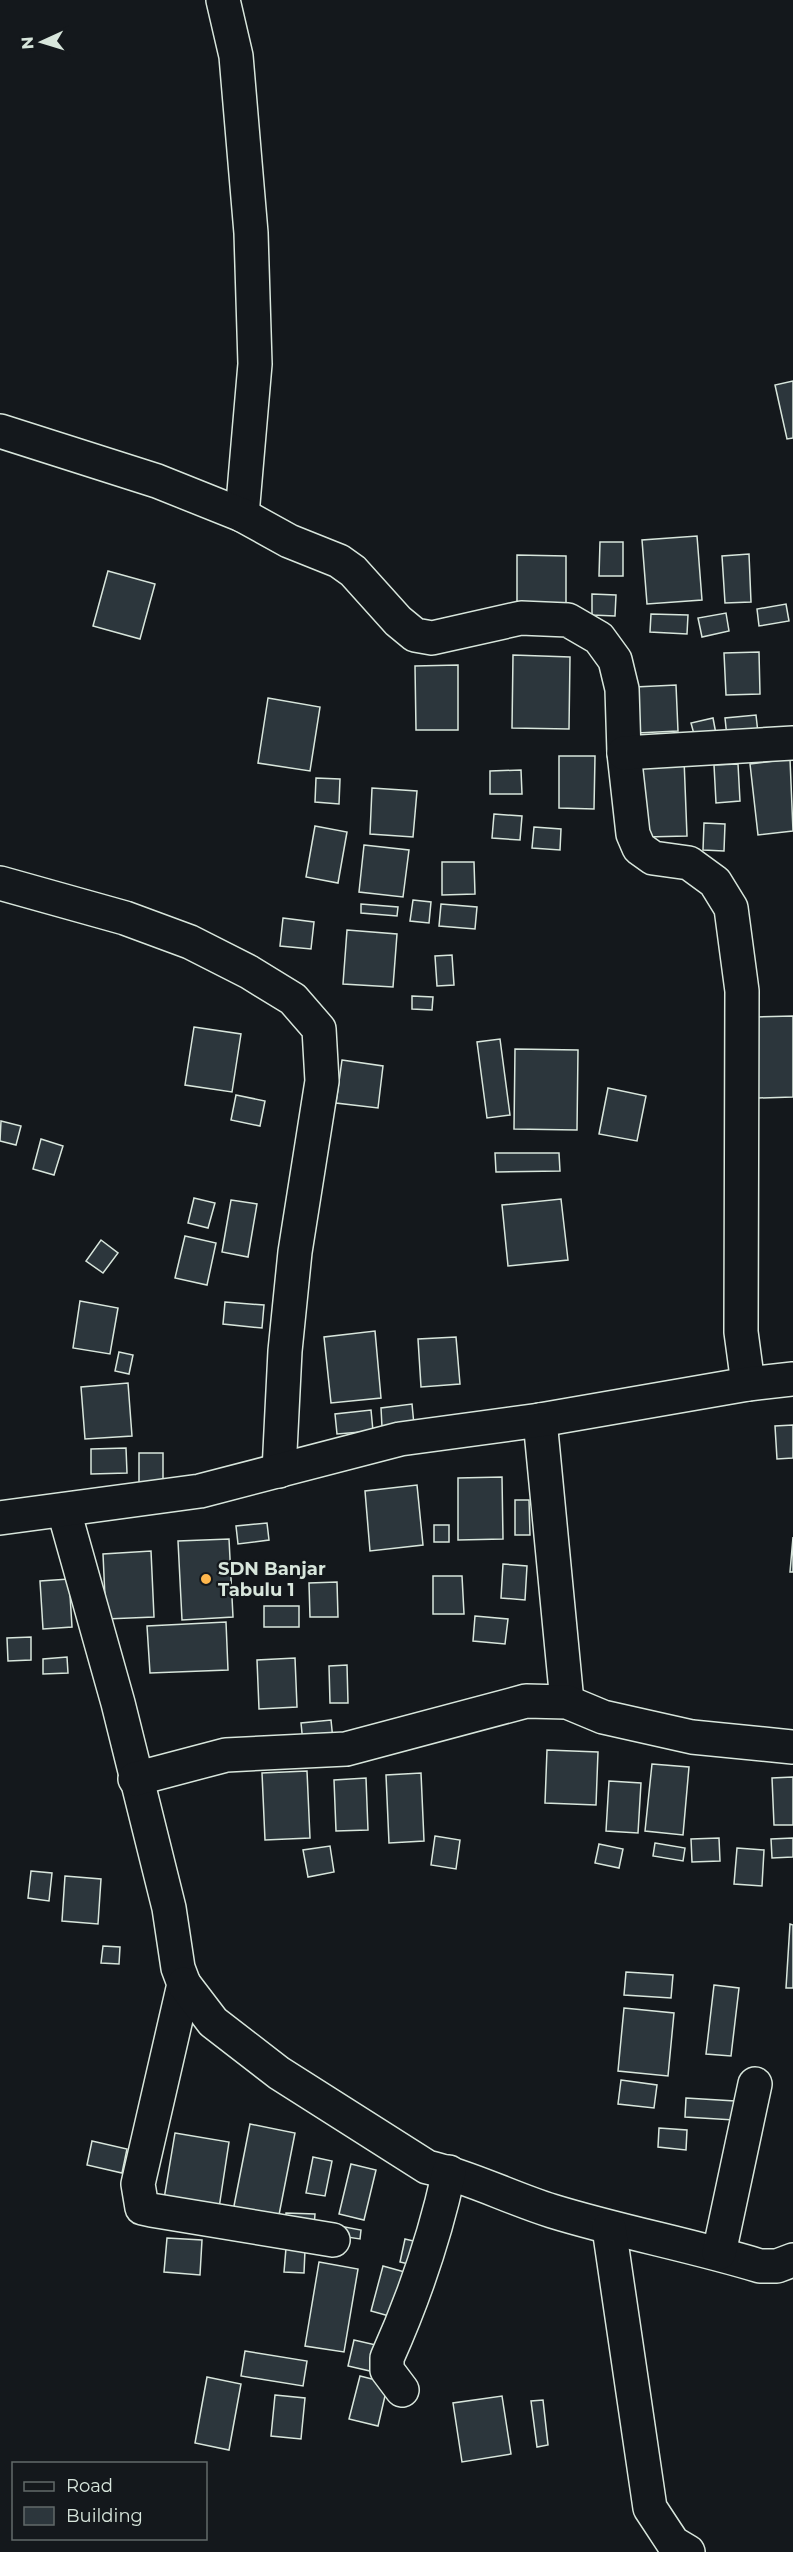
<svg xmlns="http://www.w3.org/2000/svg" width="793" height="2552" viewBox="0 0 793 2552" font-family="Montserrat,sans-serif">
	<rect width="100%" height="100%" fill="#14181c"/>
	<!-- building -->
	<g fill="#2c363c" stroke="#d8e6dc" stroke-width="1.5">
		<path d="M793,381V438L787,439L775,385Z"/>
		<path d="M697,536L702,600L647,604L642,540Z"/>
		<path d="M600,542H623V576H599Z"/>
		<path d="M749,554L751,602L725,603L722,556Z"/>
		<path d="M517,555L566,556V606H517Z"/>
		<path d="M108,571L155,584L140,639L93,626Z"/>
		<path d="M592,594L616,595L615,616L592,615Z"/>
		<path d="M786,604L789,621L759,626L757,609Z"/>
		<path d="M726,613L729,631L702,637L698,618Z"/>
		<path d="M651,614L688,615L687,634L650,632Z"/>
		<path d="M759,652L760,694L726,695L724,653Z"/>
		<path d="M513,655L570,657L569,729L512,728Z"/>
		<path d="M458,665V730H416L415,666Z"/>
		<path d="M676,685L678,731L637,733L635,687Z"/>
		<path d="M268,698L320,707L310,771L258,763Z"/>
		<path d="M756,715L758,733L727,737L725,718Z"/>
		<path d="M713,718L716,734L695,738L691,723Z"/>
		<path d="M559,756H595L594,809L559,808Z"/>
		<path d="M684,759L687,836L645,837L642,760Z"/>
		<path d="M790,759L793,831L758,835L750,764Z"/>
		<path d="M738,764L740,801L716,803L714,765Z"/>
		<path d="M521,770L522,794H490V771Z"/>
		<path d="M316,778L340,779L339,804L315,802Z"/>
		<path d="M372,788L417,791L413,837L370,834Z"/>
		<path d="M494,814L522,816L520,840L492,838Z"/>
		<path d="M704,823L725,824L724,851L703,850Z"/>
		<path d="M315,826L347,832L338,883L306,877Z"/>
		<path d="M534,827L561,829L560,850L532,848Z"/>
		<path d="M364,845L409,850L403,897L359,892Z"/>
		<path d="M442,862H474L475,894L442,895Z"/>
		<path d="M413,900L431,902L429,923L410,921Z"/>
		<path d="M361,904L398,907L397,916L361,913Z"/>
		<path d="M441,904L477,907L475,929L439,926Z"/>
		<path d="M283,918L314,922L311,949L280,946Z"/>
		<path d="M347,930L397,934L393,987L343,984Z"/>
		<path d="M452,955L454,985L437,986L435,956Z"/>
		<path d="M412,996L433,997L432,1010L412,1009Z"/>
		<path d="M793,1016V1097L758,1098L756,1017Z"/>
		<path d="M194,1027L241,1034L232,1092L185,1085Z"/>
		<path d="M500,1039L510,1115L487,1118L477,1042Z"/>
		<path d="M515,1049L578,1050L577,1130L514,1129Z"/>
		<path d="M342,1060L383,1066L378,1108L336,1103Z"/>
		<path d="M608,1088L646,1096L637,1141L599,1134Z"/>
		<path d="M236,1095L265,1101L260,1126L231,1120Z"/>
		<path d="M1,1121L21,1126L16,1145L0,1141Z"/>
		<path d="M41,1139L63,1146L54,1175L33,1169Z"/>
		<path d="M495,1153H559L560,1171L496,1172Z"/>
		<path d="M194,1198L215,1203L208,1228L188,1223Z"/>
		<path d="M561,1199L568,1260L508,1266L502,1205Z"/>
		<path d="M231,1200L257,1204L248,1257L222,1252Z"/>
		<path d="M185,1236L216,1243L207,1285L175,1278Z"/>
		<path d="M101,1240L118,1253L103,1273L86,1261Z"/>
		<path d="M80,1301L118,1308L110,1354L73,1348Z"/>
		<path d="M225,1302L264,1305L262,1328L223,1324Z"/>
		<path d="M375,1331L381,1398L331,1403L324,1337Z"/>
		<path d="M456,1337L460,1384L421,1387L418,1339Z"/>
		<path d="M119,1352L133,1355L129,1374L115,1371Z"/>
		<path d="M128,1383L132,1436L85,1439L81,1387Z"/>
		<path d="M412,1404L414,1425L382,1427L381,1408Z"/>
		<path d="M371,1410L373,1431L337,1434L335,1414Z"/>
		<path d="M793,1425V1458L777,1459L775,1426Z"/>
		<path d="M126,1448L127,1473L91,1474V1449Z"/>
		<rect x="139" y="1453" width="24" height="30"/>
		<path d="M502,1477L503,1539L458,1540V1478Z"/>
		<path d="M417,1485L423,1545L370,1551L365,1491Z"/>
		<path d="M515,1500H529L530,1535H515Z"/>
		<path d="M267,1523L269,1540L238,1544L236,1526Z"/>
		<rect x="434" y="1525" width="15" height="17"/>
		<path d="M793,1537V1572H790Z"/>
		<path d="M229,1539L233,1617L182,1620L178,1541Z"/>
		<path d="M151,1551L154,1617L106,1619L103,1554Z"/>
		<path d="M503,1564L527,1566L525,1600L501,1598Z"/>
		<path d="M433,1576H462L464,1614H433Z"/>
		<path d="M69,1579L72,1627L43,1629L40,1581Z"/>
		<path d="M337,1582L338,1617H310L309,1583Z"/>
		<rect x="264" y="1606" width="35" height="21"/>
		<path d="M475,1616L508,1619L505,1644L473,1641Z"/>
		<path d="M226,1622L228,1670L150,1673L147,1626Z"/>
		<path d="M31,1637V1660L8,1661L7,1638Z"/>
		<path d="M67,1657L68,1673L43,1674V1659Z"/>
		<path d="M295,1658L297,1707L259,1709L257,1660Z"/>
		<path d="M347,1665L348,1703H330L329,1666Z"/>
		<path d="M331,1720L333,1740L303,1743L301,1723Z"/>
		<path d="M547,1750L598,1752L596,1805L545,1803Z"/>
		<path d="M652,1764L689,1767L683,1835L645,1831Z"/>
		<path d="M307,1771L310,1838L265,1840L262,1773Z"/>
		<path d="M421,1773L424,1841L389,1843L386,1775Z"/>
		<path d="M793,1777V1825H774L772,1778Z"/>
		<path d="M366,1778L368,1830L336,1831L334,1780Z"/>
		<path d="M609,1781L641,1783L638,1833L606,1831Z"/>
		<path d="M435,1836L460,1840L456,1869L431,1865Z"/>
		<path d="M719,1838L720,1861L692,1862L691,1839Z"/>
		<path d="M793,1838V1857L772,1858L771,1839Z"/>
		<path d="M655,1843L685,1848L683,1861L653,1856Z"/>
		<path d="M599,1844L623,1849L619,1868L595,1863Z"/>
		<path d="M330,1846L334,1872L308,1877L303,1850Z"/>
		<path d="M737,1848L764,1850L762,1886L734,1884Z"/>
		<path d="M31,1871L52,1873L49,1901L28,1898Z"/>
		<path d="M65,1876L101,1879L98,1924L62,1921Z"/>
		<path d="M790,1924L793,1925V1988H786Z"/>
		<path d="M103,1946L120,1947L119,1964L101,1963Z"/>
		<path d="M626,1972L673,1975L671,1998L624,1995Z"/>
		<path d="M714,1985L739,1988L731,2056L706,2054Z"/>
		<path d="M624,2008L674,2013L668,2076L618,2071Z"/>
		<path d="M621,2080L657,2085L654,2108L618,2104Z"/>
		<path d="M686,2098L735,2101L734,2120L685,2117Z"/>
		<path d="M250,2124L295,2133L278,2220L233,2211Z"/>
		<path d="M659,2128L687,2130L686,2150L658,2147Z"/>
		<path d="M175,2133L229,2142L219,2208L164,2199Z"/>
		<path d="M92,2141L127,2149L122,2173L87,2165Z"/>
		<path d="M313,2157L332,2161L325,2196L306,2193Z"/>
		<path d="M351,2164L376,2170L364,2220L339,2214Z"/>
		<path d="M286,2213L315,2214L314,2227L285,2226Z"/>
		<path d="M329,2224L361,2230L360,2239L327,2234Z"/>
		<path d="M167,2238L202,2240L200,2275L164,2272Z"/>
		<path d="M405,2239L422,2243L417,2266L400,2262Z"/>
		<path d="M286,2248L305,2250L304,2273L284,2272Z"/>
		<path d="M319,2262L358,2269L344,2352L305,2346Z"/>
		<path d="M383,2266L412,2274L400,2319L371,2311Z"/>
		<path d="M354,2340L376,2345L370,2371L348,2366Z"/>
		<path d="M245,2351L307,2361L303,2386L241,2376Z"/>
		<path d="M360,2376L388,2383L378,2426L349,2419Z"/>
		<path d="M207,2377L241,2384L229,2450L195,2443Z"/>
		<path d="M275,2395L305,2398L301,2439L271,2436Z"/>
		<path d="M502,2396L511,2454L462,2462L453,2403Z"/>
		<path d="M543,2400L548,2445L537,2447L531,2401Z"/>
	</g>
	<g fill="none" stroke-linecap="round" stroke-linejoin="round">
		<!-- minor casing -->
		<g stroke="#d8e6dc" stroke-width="36">
			<g id="minor">
				<path d="M223,0L236,56L251,233L255,364L242,515"/>
				<path d="M0,431L157,481L242,515L289,541L339,561L353,571L398,621L415,635L432,638L521,618L568,620L599,638L615,660L622,689L624,753L633,834L639,848L653,858L689,863L715,882L731,908L742,991L741,1332L748,1384"/>
				<path d="M624,753L793,743"/>
				<path d="M0,883L125,918L190,942L249,972L293,999L319,1029L322,1081L295,1252L285,1351L279,1471"/>
				<path d="M540,1420L567,1702"/>
				<path d="M64,1511L118,1703L169,1908L178,1968L184,1984L138,2184L142,2208L151,2210L333,2240"/>
				<path d="M0,1518L200,1491L400,1439L540,1420L748,1384L793,1379"/>
				<path d="M135,1779L226,1755L346,1749L526,1701L567,1702L603,1717L692,1737L793,1747"/>
				<path d="M184,1984L213,2022L279,2073L427,2167C470,2177 510,2198 552,2211C620,2232 691,2245 760,2266H777L793,2260"/>
				<path d="M609,2228L650,2508L673,2543L688,2552"/>
				<path d="M719,2253L755,2084"/>
				<path d="M402,2390L387,2370V2358C414,2298 435,2236 449,2172"/>
			</g>
		</g>
		<!-- minor -->
		<use href="#minor" stroke="#14181c" stroke-width="33"/>
	</g>
	<!-- markers -->
	<circle fill="#ffb74d" stroke="#14181c" stroke-width="2" cx="206" cy="1579" r="6"/>
	<g text-anchor="middle" dominant-baseline="central" stroke-width="4.5" stroke-linejoin="round" paint-order="stroke">
		<!-- poi labels -->
		<g font-size="18" font-weight="bold" fill="#d8e6dc" stroke="#14181c" text-anchor="start">
			<text x="218" y="1569">SDN Banjar<tspan x="218" dy="21">Tabulu 1</tspan></text>
		</g>
	</g>
	<!-- legend -->
	<rect x="12" y="2462" width="195" height="78" fill="#14181c" stroke="#626a69" stroke-width="1.5"/>
	<rect x="24" y="2482" width="30" height="9" fill="#14181c" stroke="#626a69" stroke-width="1.5"/>
	<text x="66" y="2492" font-size="18" fill="#d8e6dc">Road</text>
	<rect x="24" y="2507" width="30" height="18" fill="#2c363c" stroke="#626a69" stroke-width="1.5"/>
	<text x="66" y="2522" font-size="18" fill="#d8e6dc">Building</text>
	<!-- north arrow -->
	<g transform="translate(42 42) rotate(266)" stroke="#14181c" stroke-width="4.5" paint-order="stroke">
	<path d="M0-4.5L10 22L0 15L-10 22Z" fill="#d8e6dc"/>
	<text y="-9" font-size="16" font-weight="bold" text-anchor="middle" fill="#d8e6dc">N</text>
	</g>
</svg>
